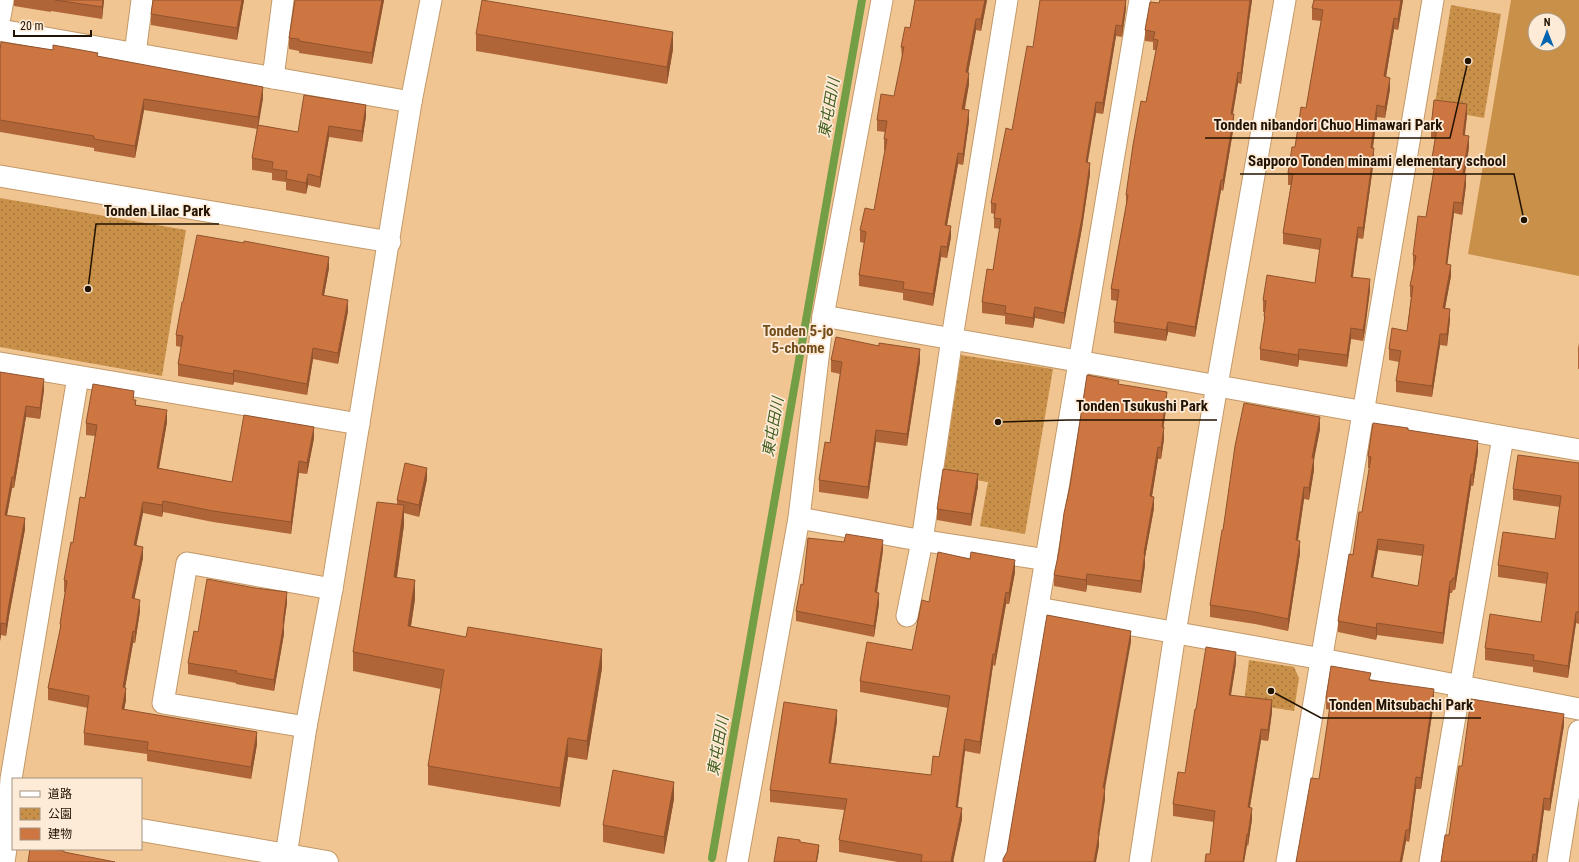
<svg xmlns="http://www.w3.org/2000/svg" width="1579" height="862" viewBox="0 0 1579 862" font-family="'Roboto Condensed','Noto Sans JP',sans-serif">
	<defs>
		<pattern id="park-dots" width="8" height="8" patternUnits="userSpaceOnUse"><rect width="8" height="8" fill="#c89048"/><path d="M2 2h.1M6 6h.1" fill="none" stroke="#a2743a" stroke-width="1.8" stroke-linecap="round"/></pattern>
	</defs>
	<rect width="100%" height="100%" fill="#f1c592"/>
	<!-- green -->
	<path fill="#c89048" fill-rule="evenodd" d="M1511,0H1579V276L1468,254ZM1535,20H1559V44H1535Z"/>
	<!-- park -->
	<g fill="url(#park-dots)">
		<path d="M1451,5L1501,14L1484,118L1434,109Z"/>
		<path d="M0,198L186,230L162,376L0,347Z"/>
		<path d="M961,355L1053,369L1025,534L980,526L988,482L943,475Z"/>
		<path d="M1249,660L1294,667L1299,678L1294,711L1244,703Z"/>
	</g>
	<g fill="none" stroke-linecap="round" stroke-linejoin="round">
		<!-- stream -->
		<path stroke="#749e45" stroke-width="8" d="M712,858L862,0"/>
		<!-- street casing -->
		<g stroke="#c39968" stroke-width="23">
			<g id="street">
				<path d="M0,17L3,0"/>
				<path d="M0,30L411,102"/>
				<path d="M135,54L142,0"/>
				<path d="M273,78L283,0"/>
				<path d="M0,176L390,242"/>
				<path d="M823,316L1579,450"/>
				<path d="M0,363L359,424"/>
				<path d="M799,518L907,538L1047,560"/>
				<path d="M1038,608L1322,659L1579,709"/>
				<path d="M907,616L922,541L952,338L1007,0"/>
				<path d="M306,727L163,703L187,563L332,589"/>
				<path d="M4,862L7,842L11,779L78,377"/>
				<path d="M285,862L306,727L332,589L411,102L431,0"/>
				<path d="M737,862L799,518L823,316L882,0"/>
				<path d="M995,862L1140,0"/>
				<path d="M1140,862L1175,633L1217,385L1285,0"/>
				<path d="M1287,862L1433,0"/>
				<path d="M1430,862L1503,437"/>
				<path d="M1558,862L1579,731"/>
			</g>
		</g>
		<!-- secondary casing -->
		<g stroke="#c39968" stroke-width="24">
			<g id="secondary">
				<path d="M0,806L13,808"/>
				<path d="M141,830L327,862"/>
			</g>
		</g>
		<!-- street -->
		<use href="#street" stroke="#fff" stroke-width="21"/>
		<!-- secondary -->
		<use href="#secondary" stroke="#fff" stroke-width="22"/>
	</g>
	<!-- wall -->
	<g fill="#b06538" fill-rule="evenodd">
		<path d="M14,0H104L102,19L51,11V12L14,6Z"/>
		<path d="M244,0L237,40L151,25V14Z"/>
		<path d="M295,0H384L372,64L299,53V51L289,49V38Z"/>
		<path d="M915,0H987L981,31L976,30L968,73L969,84L965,109L969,121L963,165L958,164L947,225L951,237L947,258L941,257L933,306L903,300V293L859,286V275L864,243L860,242V230L874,210L885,150H884V139L885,132L877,131V120L894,96L902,58L901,47L910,28Z"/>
		<path d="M1126,0V8L1122,37L1116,36L1103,114L1096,113L1087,163L1090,174L1082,228L1064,324L1035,318L1033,328L1005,324V316L982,313V302L993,270L1000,229L994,228V214L991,213V203L1012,130L1033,47Z"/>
		<path d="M1160,0H1252L1249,21L1241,84L1238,83L1233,114L1234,125L1223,191L1221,190L1195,337L1168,332L1166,341L1114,333V322L1117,301L1111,300V289L1126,206V195L1146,102L1156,50H1153V42L1145,41V30L1159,3Z"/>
		<path d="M1314,0H1403L1398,30L1394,29L1386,77L1390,89L1385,118L1377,117L1373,148L1374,159L1363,239L1358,238L1353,277L1370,290L1365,331L1363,341L1351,339L1347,367L1299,360L1298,367L1260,360V349L1264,326V312H1263V300L1315,283L1320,250L1283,244V233L1291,185H1288V173L1306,108L1321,21L1312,20V8Z"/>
		<path d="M476,34L673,49L667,84L476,51Z"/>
		<path d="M0,51L98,56L263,98L258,125L298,132L366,116L362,142L329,137L320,188L308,185L306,194L286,190V182L272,180V173L252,170V158L257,129L144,110L135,158L94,151V148L0,132Z"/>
		<path d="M1467,115L1465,135L1469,147L1465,174L1466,185L1462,215L1454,213L1447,264L1451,276L1445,308L1450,320L1447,346L1440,345L1432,397L1396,392V381L1399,362L1389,360V349L1407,331L1411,297H1410V286L1414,266H1413V255L1426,217L1434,169H1432V158L1435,139L1431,138V127Z"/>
		<path d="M329,268L324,295L348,311L338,364L313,359L307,395L234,382L233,385L178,376V364L181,347L176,346V335L183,302Z"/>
		<path d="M1579,343V369H1578V348Z"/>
		<path d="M831,360L920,361L907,446L876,442L868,499L819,492V480L830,443L840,374L831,372Z"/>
		<path d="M0,372L44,390L40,419L26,417L14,488H12L7,515L25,529L9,616L6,636L1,635L0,641Z"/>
		<path d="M1119,385L1167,403L1163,427L1164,439L1161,459H1158L1152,496L1154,508L1145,557V565L1141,593L1087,585L1086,592L1054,586V575Z"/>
		<path d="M134,400L136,405L167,422L159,468L232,482L314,438L307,474L299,473L291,534L213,522L163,512L162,517L143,513L136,545L143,558L134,599L140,611L135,643H133L125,688L126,700L124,709L257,744L251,779L147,761V754L84,745V733L88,708L48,700V688L60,630V624L65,592H64V580L73,543L85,498L95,436L86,435V423Z"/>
		<path d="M1320,429L1314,458V470L1309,500L1304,499L1298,541L1300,553L1288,631L1255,624L1210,617V605L1223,530Z"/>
		<path d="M1408,430L1478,452L1473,486H1471L1455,590H1453L1452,593H1450L1443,644L1377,635L1376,640L1338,632V621L1362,512L1370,468H1368V456ZM1378,550L1422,556L1418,586L1373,578Z"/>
		<path d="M1579,463V624L1576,623L1568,678L1533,672V667L1485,660V648L1541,622L1547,584L1498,577V565L1555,539L1560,507L1513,500V489Z"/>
		<path d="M427,479L419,517L404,513V525L397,577L415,599L411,626L602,668L587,760L568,757L560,807L428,785V766L441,689L353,671V652L397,504V500Z"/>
		<path d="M978,486L971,526L937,520V509Z"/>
		<path d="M883,550L877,593L879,604L874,637L796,621V611L803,585Z"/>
		<path d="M1015,572L1009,604H1006L995,666L993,665L980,754L965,751L958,807L962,819L953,862H954H898L839,852V840L844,810L770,802V790L837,721L831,763L931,775L939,757L948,708L860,692V681L912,650L929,602Z"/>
		<path d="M287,603L284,624V634L274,691L236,684V683L188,674V663L198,632Z"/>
		<path d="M1236,663L1231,695L1272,712L1268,741L1261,740L1250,807L1252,819L1248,846L1247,845L1244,862H1205L1210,854L1214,822L1173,816V804L1185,773Z"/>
		<path d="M1371,680L1434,701L1421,789H1416L1409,842L1406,841L1402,862H1296L1319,779L1330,710L1326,709V698Z"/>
		<path d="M1564,725L1550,811L1544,810L1537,862H1441L1449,835L1462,766Z"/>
		<path d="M674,799L664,854L603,842V825Z"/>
	</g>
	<!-- shaded-wall -->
	<g fill="#90532e">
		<path d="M103,0H104L102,19V7Z"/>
		<path d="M242,0H244L237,40V28Z"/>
		<path d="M382,0H384L372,64V53Z"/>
		<path d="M985,0H987L981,31V19Z"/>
		<path d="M1126,0V8L1122,37V26Z"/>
		<path d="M1250,0H1252L1249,21L1241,84V73Z"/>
		<path d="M1401,0H1403L1398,30V19Z"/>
		<path d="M1394,18V29L1384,88V76Z"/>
		<path d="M976,19V30L966,84V72Z"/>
		<path d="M1116,25V36L1103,114V103Z"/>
		<path d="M673,32V49L667,84V67Z"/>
		<path d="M1238,72V83L1231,124V114Z"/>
		<path d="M969,73V84L962,120V109Z"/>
		<path d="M1390,78V89L1385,118V107Z"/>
		<path d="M263,87V98L258,129V117Z"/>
		<path d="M144,99V110L135,158V146Z"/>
		<path d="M1096,102V113L1086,173V162Z"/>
		<path d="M1467,104V115L1463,146V135Z"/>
		<path d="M366,105V116L362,142V131Z"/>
		<path d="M1377,105V117L1371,159V148Z"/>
		<path d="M969,110V121L963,165V154Z"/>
		<path d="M1234,114V125L1223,191V180Z"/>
		<path d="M329,126V137L320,188V177Z"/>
		<path d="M1469,136V147L1463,185V174Z"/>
		<path d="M1374,148V159L1363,239V228Z"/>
		<path d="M958,153V164L945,236V225Z"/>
		<path d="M1090,163V174L1082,228L1064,324V313Z"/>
		<path d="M308,174V185L306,194V183Z"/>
		<path d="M1466,174V185L1462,215V203Z"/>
		<path d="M1221,180V190L1195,337V327Z"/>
		<path d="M1454,202V213L1446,275V264Z"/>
		<path d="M951,226V237L947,258V247Z"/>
		<path d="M1358,227V238L1351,288V277Z"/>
		<path d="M941,246V257L933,306V294Z"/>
		<path d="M329,257V268L322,306V295Z"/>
		<path d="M1451,265V276L1443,319V308Z"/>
		<path d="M1370,279V290L1363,341V330Z"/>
		<path d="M348,300V311L338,364V353Z"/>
		<path d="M1035,307V318L1033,328V318Z"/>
		<path d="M1450,309V320L1447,346V334Z"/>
		<path d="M1168,322V332L1166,341V330Z"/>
		<path d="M1351,328V339L1347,367V355Z"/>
		<path d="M1440,334V345L1432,397V386Z"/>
		<path d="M313,348V359L307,395V384Z"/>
		<path d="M920,349V361L907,446V434Z"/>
		<path d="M1299,349V360L1298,367V355Z"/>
		<path d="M234,370V382L233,385V374Z"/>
		<path d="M44,379V390L40,419V408Z"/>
		<path d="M1167,392V403L1162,438V427Z"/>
		<path d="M26,406V417L14,488V477Z"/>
		<path d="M167,410V422L157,479V468Z"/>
		<path d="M1320,417V429L1312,470V458Z"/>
		<path d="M314,427V438L307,474V463Z"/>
		<path d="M1164,427V439L1161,459V448Z"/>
		<path d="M876,430V442L868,499V487Z"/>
		<path d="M1478,441V452L1473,486V474Z"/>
		<path d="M1158,447V459L1150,508V496Z"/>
		<path d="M1314,458V470L1309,500V488Z"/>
		<path d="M299,461V473L291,534V522Z"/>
		<path d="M427,468V479L419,517V505Z"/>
		<path d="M978,474V486L971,526V514Z"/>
		<path d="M1471,474V486L1455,590V578Z"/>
		<path d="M12,477V488L5,526V515Z"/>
		<path d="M1304,487V499L1296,552V540Z"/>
		<path d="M1154,497V508L1145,557V565L1141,593V581L1144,553Z"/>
		<path d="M163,501V512L162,517V505Z"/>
		<path d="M143,502V513L134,557V545Z"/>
		<path d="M404,505V525L394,596V577Z"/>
		<path d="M25,518V529L9,616L6,636V624L9,604Z"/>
		<path d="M1378,539V550L1371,589V577Z"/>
		<path d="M883,540V550L875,603V592Z"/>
		<path d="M1300,541V553L1288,631V619Z"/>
		<path d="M143,547V558L132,610V598Z"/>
		<path d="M1015,560V572L1009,604V593Z"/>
		<path d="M1087,574V585L1086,592V580Z"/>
		<path d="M415,580V599L408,645V626Z"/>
		<path d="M1450,581V593L1443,644V633Z"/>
		<path d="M287,592V603L284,624V634L274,691V680Z"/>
		<path d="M1006,592V604L995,666V654Z"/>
		<path d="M879,593V604L874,637V626Z"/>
		<path d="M140,600V611L135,643V632Z"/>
		<path d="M1576,612V623L1568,678V666Z"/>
		<path d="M1,623V635L0,641V630Z"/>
		<path d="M1377,623V635L1376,640V628Z"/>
		<path d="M133,631V643L123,699V687Z"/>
		<path d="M1131,631V642L1103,800V788Z"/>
		<path d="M602,649V668L587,760V741Z"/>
		<path d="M1236,652V663L1229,706V695Z"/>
		<path d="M993,654V665L980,754V742Z"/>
		<path d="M126,688V700L122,720V709Z"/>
		<path d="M1434,689V701L1421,789V778Z"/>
		<path d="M1272,700V712L1268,741V730Z"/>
		<path d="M837,710V721L829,775V763Z"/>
		<path d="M1564,714V725L1550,811V799Z"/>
		<path d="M1261,729V740L1248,818V807Z"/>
		<path d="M257,732V744L251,779V767Z"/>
		<path d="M568,738V757L560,807V788Z"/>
		<path d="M965,739V751L956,818V807Z"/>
		<path d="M1416,777V789L1409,842V830Z"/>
		<path d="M674,782V799L664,854V837Z"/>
		<path d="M1105,788V800L1099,837V846L1096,862H1094L1098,834Z"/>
		<path d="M1544,798V810L1537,862H1536V855Z"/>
		<path d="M962,808V819L953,862H951Z"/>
		<path d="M1252,808V819L1248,846V834Z"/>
		<path d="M1406,830V841L1402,862H1400Z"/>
		<path d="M1247,834V845L1244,862H1243Z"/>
		<path d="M819,845V851L817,862H816Z"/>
	</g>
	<!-- building -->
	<g fill="#cd7641" stroke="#90532e" fill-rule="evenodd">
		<path d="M55,0H103L102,7Z"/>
		<path d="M153,0H242L237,28L151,14Z"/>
		<path d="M295,0H382L372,53L299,41V39L289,38Z"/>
		<path d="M482,0L673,32L667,67L476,34Z"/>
		<path d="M915,0H985L981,19H976L966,72L969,73L962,109L969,110L963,154L958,153L945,225L951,226L947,247L941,246L933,294L903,289L904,282L859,275L866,232L860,230L865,208L874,210L887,139H884L887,121L877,120L881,94L894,96L904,47H901L905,27L910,28Z"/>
		<path d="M1040,0H1126L1122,26L1116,25L1103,103L1096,102L1086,162L1090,163L1082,218L1064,313L1035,307L1033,318L1005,313L1006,306L982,302L987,269L993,270L1001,219L994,218L996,204L991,203L1006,128L1012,130L1027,46L1033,47Z"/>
		<path d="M1160,0H1250L1241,73L1238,72L1231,114H1234L1223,180H1221L1195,327L1168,322L1166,330L1114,322L1119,290L1111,289L1128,195H1126L1133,145L1141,101L1146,102L1158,40L1153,39L1155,32L1145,30L1150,2L1159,3Z"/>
		<path d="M1314,0H1401L1398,19L1394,18L1384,76L1390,78L1385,107L1377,105L1371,148H1374L1363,228L1358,227L1351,277L1370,279L1365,320L1363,330L1351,328L1347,355L1299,349L1298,355L1260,349L1265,316H1264L1266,301L1263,300L1267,275L1315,283L1321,239L1283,233L1293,174L1288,173L1292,147H1295L1301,107L1306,108L1323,10L1312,8Z"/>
		<path d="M1,42L53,50V45L98,53L97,56L263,87L258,117L144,99L135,146L94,139V136L0,120V51Z"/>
		<path d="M304,95L366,105L362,131L329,126L320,177L308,174L306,183L286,179L287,171L272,169L273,162L252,158L258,125L298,132Z"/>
		<path d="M1434,100L1467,104L1463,135L1469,136L1463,174H1466L1462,203L1454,202L1446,264L1451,265L1443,308L1450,309L1447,334H1440L1432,386L1396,381L1401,351L1389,349L1392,328L1407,331L1413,286H1410L1416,256L1413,255L1418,216L1426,217L1436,158H1432L1437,128L1431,127Z"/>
		<path d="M197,235L244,243V241L329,257L322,295L348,300L338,353L313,348L307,384L234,370L233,374L178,364L183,336L176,335L182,302H183Z"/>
		<path d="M836,337L879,346V343L920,349L907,434L876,430L868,487L819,480L825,442L830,443L842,362L831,360Z"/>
		<path d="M0,372L44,379L40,408L26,406L14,477H12L5,515L25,518L9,604L6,624L1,623L0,630Z"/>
		<path d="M1087,375L1119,381L1118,384L1167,392L1162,427H1164L1161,448L1158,447L1150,496L1154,497L1144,553H1145L1141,581L1087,574L1086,580L1054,575L1059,551L1064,513L1070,486Z"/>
		<path d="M93,384L134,391L133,400H136L135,405L167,410L157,468L232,482L244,415L314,427L307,463L299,461L291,522L213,511L163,501L162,505L143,502L134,545L143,547L132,598L140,600L135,632L133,631L123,687L126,688L122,709L257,732L251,767L147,750L148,742L84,733L89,696L48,688L61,625L60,624L67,581L64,580L71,542L73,543L80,497L85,498L97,425L86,423Z"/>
		<path d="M1244,403L1320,417L1312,458H1314L1309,488L1304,487L1296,540L1300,541L1288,619L1255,612L1210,605L1222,530H1223L1235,446Z"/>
		<path d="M1373,423L1408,428V430L1478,441L1473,474H1471L1455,578H1453L1452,581H1450L1443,633L1377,623L1376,628L1338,621L1349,554L1353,555L1359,512H1362L1371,457L1368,456ZM1378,539L1424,545L1418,586L1371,577Z"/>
		<path d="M1518,455L1579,463V612H1576L1568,666L1533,660L1534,655L1485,648L1490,614L1541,622L1548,573L1498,565L1503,532L1555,539L1561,496L1513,489Z"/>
		<path d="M405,463L427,468L419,505L397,500Z"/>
		<path d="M943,469L978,474L971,514L937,509Z"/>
		<path d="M377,502L404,505L394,577L415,580L408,626L466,637L468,627L602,649L587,741L568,738L560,788L428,766L444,670L353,652Z"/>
		<path d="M846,534L883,540L875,592L879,593L874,626L796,611L801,584L803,585L808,538L844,542Z"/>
		<path d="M938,552L970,559L971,552L1015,560L1009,593L1006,592L995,654H993L980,742L965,739L956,807L962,808L951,861L954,862H921L922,855L839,840L847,799L770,790L784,702L837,710L829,763L931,775L933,756L939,757L950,696L860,681L867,642L912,650L922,600L929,602Z"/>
		<path d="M207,579L255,588L287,592L283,623H284L274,680L236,673L237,671L188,663L194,631L198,632Z"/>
		<path d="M1047,615L1131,631L1103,788H1105L1098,834H1099L1094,862H1003V859L1007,852Z"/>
		<path d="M1206,647L1236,652L1229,695L1272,700L1268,730L1261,729L1248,807L1252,808L1248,834H1247L1243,862H1205L1206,854H1210L1215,811L1173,804L1178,772L1185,773L1195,709H1196Z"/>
		<path d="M1331,666L1371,673L1369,680L1434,689L1421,778L1416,777L1409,830H1406L1400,862H1296L1311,778L1319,779L1331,699L1326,698Z"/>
		<path d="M1471,699L1564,714L1550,799L1544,798L1536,855L1533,854L1532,862H1441L1445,835H1449L1459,766H1462Z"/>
		<path d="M613,770L674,782L664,837L603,825Z"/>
		<path d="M778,837L800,840V842L819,845L816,862H774Z"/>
		<path d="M30,849H52L64,851V852L115,862H28Z"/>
	</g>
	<g text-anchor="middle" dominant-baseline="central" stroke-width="3.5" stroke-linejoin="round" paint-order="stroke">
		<!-- water labels -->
		<g font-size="15" font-style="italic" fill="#405d1f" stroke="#fdebd7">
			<text transform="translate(829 108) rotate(-80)">東屯田川</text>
			<text transform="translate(773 427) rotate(-80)">東屯田川</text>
			<text transform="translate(718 746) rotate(-80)">東屯田川</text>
		</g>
		<!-- neighbourhood labels -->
		<g font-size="15" font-weight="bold" fill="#734d1b" stroke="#fdebd7">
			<text x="798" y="331">Tonden 5-jo<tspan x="798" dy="17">5-chome</tspan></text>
		</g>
	</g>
	<!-- callouts -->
	<path fill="none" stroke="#211201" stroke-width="1.5" d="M1468 61L1450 138H1205M1524 220L1514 174H1240M88 289L96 224H219M998 422L1068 420H1217M1271 691L1321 718H1481"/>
	<g fill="#211201" stroke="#fdebd7" stroke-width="1.5">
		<circle cx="1468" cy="61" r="4"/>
		<circle cx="1524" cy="220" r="4"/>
		<circle cx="88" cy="289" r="4"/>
		<circle cx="998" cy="422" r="4"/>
		<circle cx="1271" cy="691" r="4"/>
	</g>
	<g font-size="15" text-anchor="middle" font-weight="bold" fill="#211201" stroke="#fdebd7" stroke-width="3.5" stroke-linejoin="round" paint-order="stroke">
		<text x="1328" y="130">Tonden nibandori Chuo Himawari Park</text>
		<text x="1377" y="166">Sapporo Tonden minami elementary school</text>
		<text x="157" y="216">Tonden Lilac Park</text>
		<text x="1142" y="411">Tonden Tsukushi Park</text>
		<text x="1401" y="710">Tonden Mitsubachi Park</text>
	</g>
	<!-- legend -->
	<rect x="12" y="778" width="130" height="72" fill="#fdebd7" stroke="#a59481"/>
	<rect x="20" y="791" width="20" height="6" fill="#ffffff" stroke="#a59481"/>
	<text x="48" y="798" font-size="12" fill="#211201">道路</text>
	<rect x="20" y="808" width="20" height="12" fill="url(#park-dots)" stroke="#a59481"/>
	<text x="48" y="818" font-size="12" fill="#211201">公園</text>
	<rect x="20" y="828" width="20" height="12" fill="#cd7641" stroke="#a59481"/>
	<text x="48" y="838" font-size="12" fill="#211201">建物</text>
	<!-- north arrow -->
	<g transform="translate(1547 32)"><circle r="19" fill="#fdebd7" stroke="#a59481"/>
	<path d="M0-3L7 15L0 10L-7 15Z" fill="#0065b1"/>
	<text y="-6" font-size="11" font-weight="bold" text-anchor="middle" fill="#211201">N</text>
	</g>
	<!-- scale -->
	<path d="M14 30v6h77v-6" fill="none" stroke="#211201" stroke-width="2"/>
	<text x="20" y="30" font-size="12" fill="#211201" stroke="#fdebd7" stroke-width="3" paint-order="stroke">20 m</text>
</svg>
